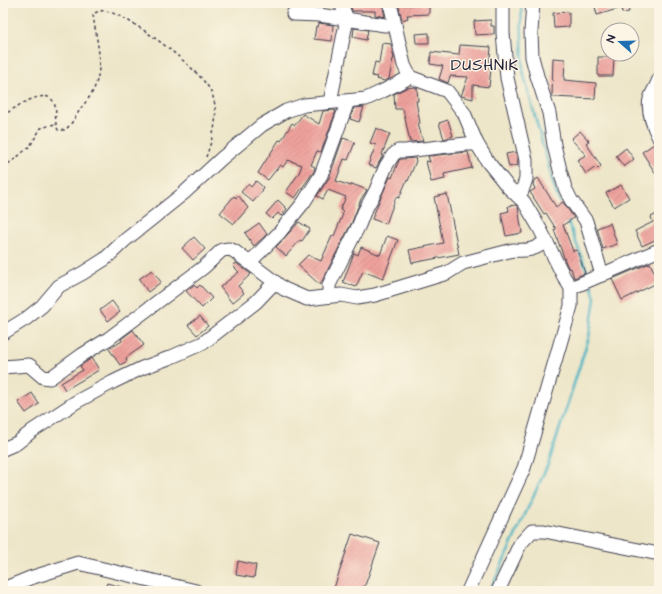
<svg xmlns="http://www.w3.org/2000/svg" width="662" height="594" viewBox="0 0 662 594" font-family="'Architects Daughter',sans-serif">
	<defs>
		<pattern id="building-hatch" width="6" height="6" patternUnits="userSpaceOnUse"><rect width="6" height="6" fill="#eea19c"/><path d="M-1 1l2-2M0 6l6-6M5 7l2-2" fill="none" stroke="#cc8a87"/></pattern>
	</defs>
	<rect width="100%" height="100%" fill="#fcf5e5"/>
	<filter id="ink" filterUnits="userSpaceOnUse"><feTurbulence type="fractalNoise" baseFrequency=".025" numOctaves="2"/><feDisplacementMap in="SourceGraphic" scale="8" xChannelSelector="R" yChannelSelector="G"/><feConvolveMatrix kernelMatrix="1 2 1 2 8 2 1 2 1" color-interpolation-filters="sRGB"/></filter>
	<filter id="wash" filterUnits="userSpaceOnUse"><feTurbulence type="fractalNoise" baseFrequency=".012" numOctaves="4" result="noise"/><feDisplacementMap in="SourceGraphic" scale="16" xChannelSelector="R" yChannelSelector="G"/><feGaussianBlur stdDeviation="0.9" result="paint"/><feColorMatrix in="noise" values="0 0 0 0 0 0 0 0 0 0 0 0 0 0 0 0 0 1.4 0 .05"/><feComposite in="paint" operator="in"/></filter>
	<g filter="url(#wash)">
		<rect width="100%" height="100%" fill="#ede6c9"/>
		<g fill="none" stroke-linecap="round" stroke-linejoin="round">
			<!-- stream -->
			<g stroke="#47b3c4" stroke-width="2.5">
				<path d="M521,3L523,72L555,190L562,207"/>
				<path d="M567,219L589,276"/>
				<path d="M490,591L549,462L589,337L595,298L591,284"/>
			</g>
		</g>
		<g id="blocks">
			<!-- building -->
			<g fill="url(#building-hatch)">
				<path d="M350,3H382L385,17L375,15V11H352Z"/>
				<path d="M398,3H405V5L429,4V14L407,15L408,18L402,20Z"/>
				<path d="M594,3H631L632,6L628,7L629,12L622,13L621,8L597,15Z"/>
				<path d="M569,12V27L554,28L553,13Z"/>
				<path d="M491,20V26H494V34L475,35L474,21Z"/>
				<path d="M319,23L333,25L332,41L314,39L316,26L318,27Z"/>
				<path d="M354,28L368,30L366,40L353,37Z"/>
				<path d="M429,33V43H416L415,34Z"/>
				<path d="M382,43L391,44L394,59H393L389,79L385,81L376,79L377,77L372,76L375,62L379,63Z"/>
				<path d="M460,45L491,47L489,69H491L489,87L473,85V99L461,96L468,77L450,76L448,83L439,79L443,66L430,64L431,52L459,55Z"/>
				<path d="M598,57H614L613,76H598Z"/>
				<path d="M553,58L565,59L564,80L596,83L595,99L552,97Z"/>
				<path d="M415,87L417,88L418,101H416L420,123L418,124L423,141L410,142L403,109H395L394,94L406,88Z"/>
				<path d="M364,107L359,122L350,119L354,108Z"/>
				<path d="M333,110L336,111L321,152L317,151L311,165L315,167L314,171L295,198L286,192L299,173L302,165L288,160L283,167L280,165L268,180L258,173L279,140L281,141L292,123L295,125L303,114L319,124L323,111Z"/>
				<path d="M448,120L453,136L444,139L439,123Z"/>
				<path d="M376,128L390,134L382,154L383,155L376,168L368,165L376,145L370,143Z"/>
				<path d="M580,131L589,141L586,143L601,166L598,169L596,167L586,174L577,160L586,155L571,139Z"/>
				<path d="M343,138L355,142L348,160L344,159L336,181L351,186L352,184L367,190L361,199L352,222L320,285L298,265L308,255L321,261L332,236H334L343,214H342L343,211L340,210L346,197L328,190L323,199L317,196L329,178Z"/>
				<path d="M654,144L659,146V179L642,152Z"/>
				<path d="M626,148L634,159L624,167L616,156Z"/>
				<path d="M468,152L472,168L444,174L445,179L431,182L426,161L430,162L428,156Z"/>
				<path d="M516,152L518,165L509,167L506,154Z"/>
				<path d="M415,158L416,161L408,181L407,180L399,198L396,197L386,224L372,219L377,206L390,177L392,178L399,160L401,159Z"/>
				<path d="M538,178L556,207L563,202L574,218L563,225L573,251L577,250L585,273L574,278L571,268L569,269L566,263L554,230L556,229L546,213L544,214L530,192L535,189L533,184L534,181Z"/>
				<path d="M256,181L263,187L262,189L263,190L253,202L241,192L248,184L251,187Z"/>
				<path d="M621,185L629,198L614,207L606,193Z"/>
				<path d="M447,194L459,254L412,263L409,250L443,243L434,197Z"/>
				<path d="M238,195L248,208L234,224L220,213L234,196L236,198Z"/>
				<path d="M278,200L287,209L281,216L278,213L272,219L266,214Z"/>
				<path d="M516,205L518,207L522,233L506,236L501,213L509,211L508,206Z"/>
				<path d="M659,213V238L642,246L635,231L653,222L651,217Z"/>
				<path d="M299,222L310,229L302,241L300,240L286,256L276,247Z"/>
				<path d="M259,223L267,234L254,246L245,233Z"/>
				<path d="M610,223L617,244L603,249L597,228Z"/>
				<path d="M387,236L398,240L383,279L363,271L356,287L343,282L354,253L358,255L361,247L380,255Z"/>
				<path d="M194,237L205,249L193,260L182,248Z"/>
				<path d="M236,263L251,274L238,286L244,293L232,303L220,287L239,272L233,266Z"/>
				<path d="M650,263L659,282L622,300L612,279Z"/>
				<path d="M152,270L161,282L148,292L139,279Z"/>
				<path d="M194,285L197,288L200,285L212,298L202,308L186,291Z"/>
				<path d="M112,301L120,312L108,321L100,310Z"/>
				<path d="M200,316L208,326L197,335L188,325Z"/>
				<path d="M133,330L144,345L126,358L127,361L120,365L109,349L122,341L121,339Z"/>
				<path d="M92,358L99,370L65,390L61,383L83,370L80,366Z"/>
				<path d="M32,393L39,404L26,413L18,402Z"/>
				<path d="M352,534L380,543L363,591H333Z"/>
				<path d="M238,561L256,565L254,578L236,575Z"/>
				<path d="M107,583L129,589L128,591H104Z"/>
			</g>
		</g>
	</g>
	<g filter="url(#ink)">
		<use href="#blocks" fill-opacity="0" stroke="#403f50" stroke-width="1"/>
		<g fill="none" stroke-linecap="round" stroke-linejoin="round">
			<!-- minor casing -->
			<g stroke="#403f50" stroke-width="15">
				<g id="minor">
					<path d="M390,3L404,65L410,77L447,91L464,113L477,144L488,162L508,187L524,202L540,229L564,277L571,288V306L524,468L468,591"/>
					<path d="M503,3V33L507,78L526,160V179L522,191L518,196"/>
					<path d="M533,3L531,32L532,57L537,76L549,113L554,145L560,170L565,188L571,200L586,221L602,275"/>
					<path d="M293,14L319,15L385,25H395"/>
					<path d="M659,79C657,86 652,92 650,99C647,110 654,128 659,138"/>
					<path d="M330,102L347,19L343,9L342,3"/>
					<path d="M250,262L279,233L304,202L321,175L348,101"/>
					<path d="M571,288L659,250"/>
					<path d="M329,295V285L359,225L364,212L376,190L386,166L393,155L398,151H405L466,144H477"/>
					<path d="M3,333L27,318L42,306L59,286L83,273L105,259L124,241L184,193L222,158L262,125L286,111L304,105L366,99L383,91L410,77"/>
					<path d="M3,367L29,365L43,377L50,378L82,355L108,339L204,267L222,250L229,249L234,251L284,289L307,299L341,295L357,298L375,295L447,273L463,263L513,250C527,251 535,250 546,241"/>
					<path d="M3,449L17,443L32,431L76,402L113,382L142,368L169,358L203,343L256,302L275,282"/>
					<path d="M3,589L30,578L78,563L196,591"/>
					<path d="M498,591L520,544L532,531H544L659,554"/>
				</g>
			</g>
			<!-- path -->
			<g stroke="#403f50" stroke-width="1.5" stroke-dasharray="3 3" stroke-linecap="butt">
				<path d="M3,116C12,109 47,85 54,103C58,112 53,120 58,130H65C72,124 76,116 81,108C85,103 89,98 92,93C106,66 96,41 93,14C97,12 100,10 105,11C127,13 205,72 212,94C220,115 213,137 206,157"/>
				<path d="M3,167L15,159L30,146L41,128L55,124"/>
			</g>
			<!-- minor -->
			<use href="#minor" stroke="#fff" stroke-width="13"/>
		</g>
	</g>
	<g text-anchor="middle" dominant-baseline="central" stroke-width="3" stroke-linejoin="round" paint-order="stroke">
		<!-- quarter labels -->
		<g font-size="16" letter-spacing="1" fill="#22223b" stroke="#fcf5e5">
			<text x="485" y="65">DUSHNIK</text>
		</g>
	</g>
	<!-- margin -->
	<rect width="662" height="594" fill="none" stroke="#fcf5e5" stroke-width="16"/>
	<!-- north arrow -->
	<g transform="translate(620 42) rotate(290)"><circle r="19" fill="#fcf5e5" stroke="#a5a1a1"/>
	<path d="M0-3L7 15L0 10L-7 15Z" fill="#1f6fb2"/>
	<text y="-6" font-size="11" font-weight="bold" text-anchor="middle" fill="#22223b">N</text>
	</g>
</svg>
